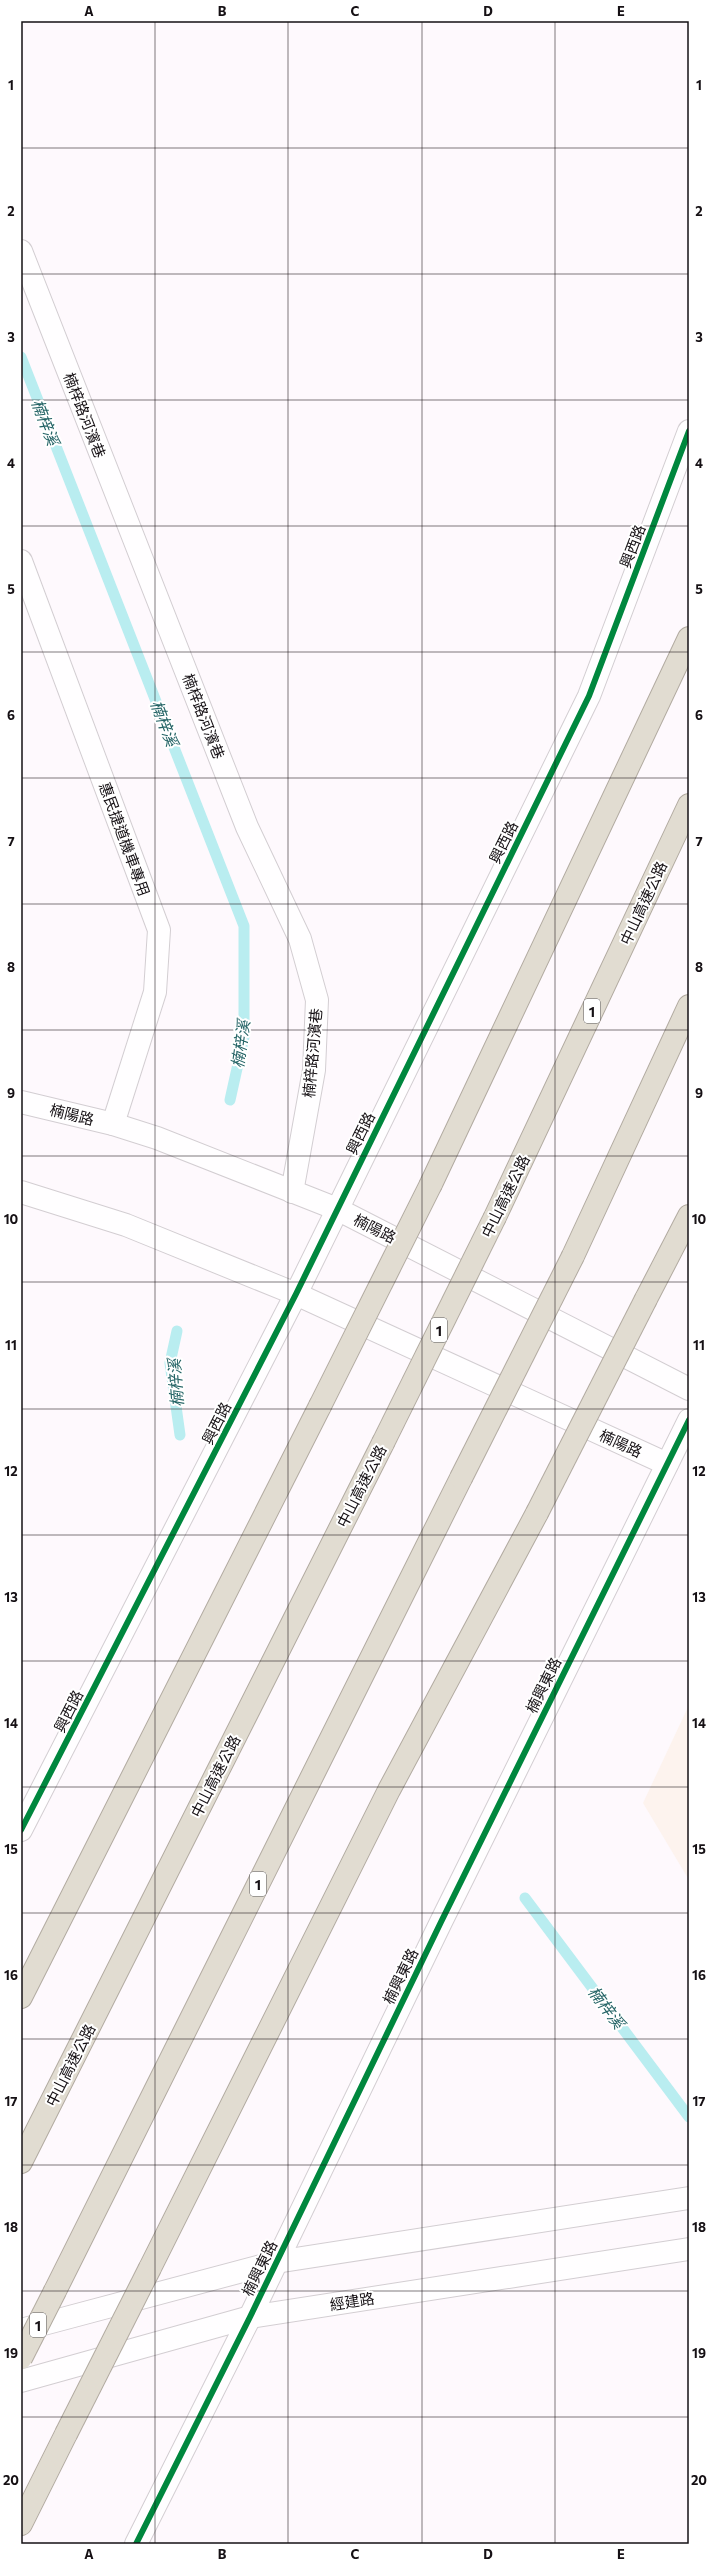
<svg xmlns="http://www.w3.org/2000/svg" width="710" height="2565" viewBox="0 0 710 2565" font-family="Commissioner,'Noto Sans TC',sans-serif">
	<rect width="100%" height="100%" fill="#fef9fd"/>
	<!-- industrial -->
	<path fill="#fdf3ee" d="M689,1705V1880L643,1803Z"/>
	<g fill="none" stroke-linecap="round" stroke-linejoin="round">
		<!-- stream -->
		<g stroke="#b9edf0" stroke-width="11">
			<path d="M21,357L244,926V1037L230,1100"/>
			<path d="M177,1331L170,1363L180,1435"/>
			<path d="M525,1898L689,2117"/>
		</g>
		<!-- minor casing -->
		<g stroke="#d3ced2" stroke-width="24">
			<g id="minor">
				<path d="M21,251L247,827L300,939L317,1000L314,1070L292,1192"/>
				<path d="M21,561L159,930L155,992L113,1124"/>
				<path d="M21,1102L113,1124L157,1138L337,1209L689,1389"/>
				<path d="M21,1192L126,1225L296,1294L667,1464"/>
				<path d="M21,1830L296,1294L589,696L689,431"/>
				<path d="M21,2330L276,2262L689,2198"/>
				<path d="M21,2381L250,2317L689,2249"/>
				<path d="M136,2544L250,2317L441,1922L689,1420"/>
			</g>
		</g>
		<!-- highway casing -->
		<g stroke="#b2aba1" stroke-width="24">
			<g id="highway">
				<path d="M431,1184L689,638"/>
				<path d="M495,1217L689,805"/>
				<path d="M573,1256L689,1006"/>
				<path d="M646,1299L689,1216"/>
				<path d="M21,1997L320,1406"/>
				<path d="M21,2162L383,1443"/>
				<path d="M150,2268L389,1790L537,1513"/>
				<path d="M55,2291L461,1478"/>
				<path d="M21,2524L66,2434"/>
			</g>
		</g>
		<!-- minor -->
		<use href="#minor" stroke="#fffeff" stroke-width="22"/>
		<!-- highway -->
		<use href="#highway" stroke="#e1dcd1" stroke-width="22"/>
		<!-- highway-bridge casing -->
		<g stroke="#b2aba1" stroke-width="24" stroke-linecap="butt">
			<g id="highway-bridge">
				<path d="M320,1406L431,1184"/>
				<path d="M383,1443L495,1217"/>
				<path d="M461,1478L573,1256"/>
				<path d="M537,1513L646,1299"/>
				<path d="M21,2358L55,2291"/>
				<path d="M66,2434L150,2268"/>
			</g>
		</g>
		<!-- highway-bridge -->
		<use href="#highway-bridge" stroke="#e1dcd1" stroke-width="22"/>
		<!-- cycleway casing -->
		<g stroke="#fff" stroke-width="8">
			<g id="cycleway">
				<path d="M21,1830L296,1294L589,696L689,431"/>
				<path d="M136,2544L250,2317L441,1922L689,1420"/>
			</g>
		</g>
		<!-- cycleway -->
		<use href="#cycleway" stroke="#00873e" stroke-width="6"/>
	</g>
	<!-- grid -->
	<path fill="none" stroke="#151014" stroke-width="1" stroke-opacity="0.55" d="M155,21V2544M288,21V2544M422,21V2544M555,21V2544M21,148H689M21,274H689M21,400H689M21,526H689M21,652H689M21,778H689M21,904H689M21,1030H689M21,1156H689M21,1282H689M21,1409H689M21,1535H689M21,1661H689M21,1787H689M21,1913H689M21,2039H689M21,2165H689M21,2291H689M21,2417H689"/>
	<g text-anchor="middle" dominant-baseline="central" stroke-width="4" stroke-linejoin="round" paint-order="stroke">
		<!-- shield labels -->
		<g fill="#fff" stroke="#5b585a" stroke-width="1">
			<rect x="584" y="999" width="16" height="24" rx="3"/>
			<rect x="431" y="1318" width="16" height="24" rx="3"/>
			<rect x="250" y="1872" width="16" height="24" rx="3"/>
			<rect x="30" y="2313" width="16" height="24" rx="3"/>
		</g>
		<g font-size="14" font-weight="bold" fill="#151014">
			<text x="592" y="1011">1</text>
			<text x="439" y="1330">1</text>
			<text x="258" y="1884">1</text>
			<text x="38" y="2325">1</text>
		</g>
		<!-- street labels -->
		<g font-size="15" fill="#151014" stroke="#fff">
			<text transform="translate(85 415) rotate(69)">楠梓路河濱巷</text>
			<text transform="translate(632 546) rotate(-69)">興西路</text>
			<text transform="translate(204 716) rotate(69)">楠梓路河濱巷</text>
			<text transform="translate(125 839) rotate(70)">惠民捷道機車專用</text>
			<text transform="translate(503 842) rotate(-64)">興西路</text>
			<text transform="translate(643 903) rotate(-65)">中山高速公路</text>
			<text transform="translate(312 1053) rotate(-85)">楠梓路河濱巷</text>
			<text transform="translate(72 1114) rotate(14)">楠陽路</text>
			<text transform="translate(360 1133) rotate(-64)">興西路</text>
			<text transform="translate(505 1196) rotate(-64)">中山高速公路</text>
			<text transform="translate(375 1228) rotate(27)">楠陽路</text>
			<text transform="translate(216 1423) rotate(-63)">興西路</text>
			<text transform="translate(621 1443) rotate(25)">楠陽路</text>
			<text transform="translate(361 1486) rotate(-63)">中山高速公路</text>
			<text transform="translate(543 1685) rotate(-64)">楠興東路</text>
			<text transform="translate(68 1711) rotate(-63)">興西路</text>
			<text transform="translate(215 1776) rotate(-63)">中山高速公路</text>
			<text transform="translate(400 1976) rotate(-64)">楠興東路</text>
			<text transform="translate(70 2065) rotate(-63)">中山高速公路</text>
			<text transform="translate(259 2268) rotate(-64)">楠興東路</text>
			<text transform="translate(352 2301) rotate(-9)">經建路</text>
		</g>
		<!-- water labels -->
		<g font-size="16" font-style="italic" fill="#236365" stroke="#fff">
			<text transform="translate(46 422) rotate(69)">楠梓溪</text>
			<text transform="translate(165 723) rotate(69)">楠梓溪</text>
			<text transform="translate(240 1044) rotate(-82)">楠梓溪</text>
			<text transform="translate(175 1383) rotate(-94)">楠梓溪</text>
			<text transform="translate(607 2007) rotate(53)">楠梓溪</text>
		</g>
	</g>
	<!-- border -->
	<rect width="710" height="2565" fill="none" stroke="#ffffff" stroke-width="44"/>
	<rect x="22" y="22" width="666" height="2521" fill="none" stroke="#151014" stroke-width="1.5"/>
	<g font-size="13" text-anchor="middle" font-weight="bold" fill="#151014">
		<text x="89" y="16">A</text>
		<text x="222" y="16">B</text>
		<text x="355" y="16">C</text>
		<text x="488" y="16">D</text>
		<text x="621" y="16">E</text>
		<text x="11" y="90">1</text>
		<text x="699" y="90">1</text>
		<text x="11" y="216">2</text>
		<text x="699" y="216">2</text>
		<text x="11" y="342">3</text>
		<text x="699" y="342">3</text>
		<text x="11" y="468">4</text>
		<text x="699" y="468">4</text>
		<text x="11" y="594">5</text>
		<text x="699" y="594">5</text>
		<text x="11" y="720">6</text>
		<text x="699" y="720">6</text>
		<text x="11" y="846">7</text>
		<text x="699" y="846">7</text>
		<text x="11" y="972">8</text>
		<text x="699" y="972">8</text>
		<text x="11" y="1098">9</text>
		<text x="699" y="1098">9</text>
		<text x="11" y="1224">10</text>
		<text x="699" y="1224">10</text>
		<text x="11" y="1350">11</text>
		<text x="699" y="1350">11</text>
		<text x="11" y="1476">12</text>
		<text x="699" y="1476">12</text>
		<text x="11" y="1602">13</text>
		<text x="699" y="1602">13</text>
		<text x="11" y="1728">14</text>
		<text x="699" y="1728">14</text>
		<text x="11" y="1854">15</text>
		<text x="699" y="1854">15</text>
		<text x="11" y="1980">16</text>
		<text x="699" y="1980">16</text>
		<text x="11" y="2106">17</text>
		<text x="699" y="2106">17</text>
		<text x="11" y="2232">18</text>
		<text x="699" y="2232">18</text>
		<text x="11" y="2358">19</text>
		<text x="699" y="2358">19</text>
		<text x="11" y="2485">20</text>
		<text x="699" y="2485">20</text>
		<text x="89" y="2559">A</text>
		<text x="222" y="2559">B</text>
		<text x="355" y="2559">C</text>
		<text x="488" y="2559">D</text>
		<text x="621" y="2559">E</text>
	</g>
</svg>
